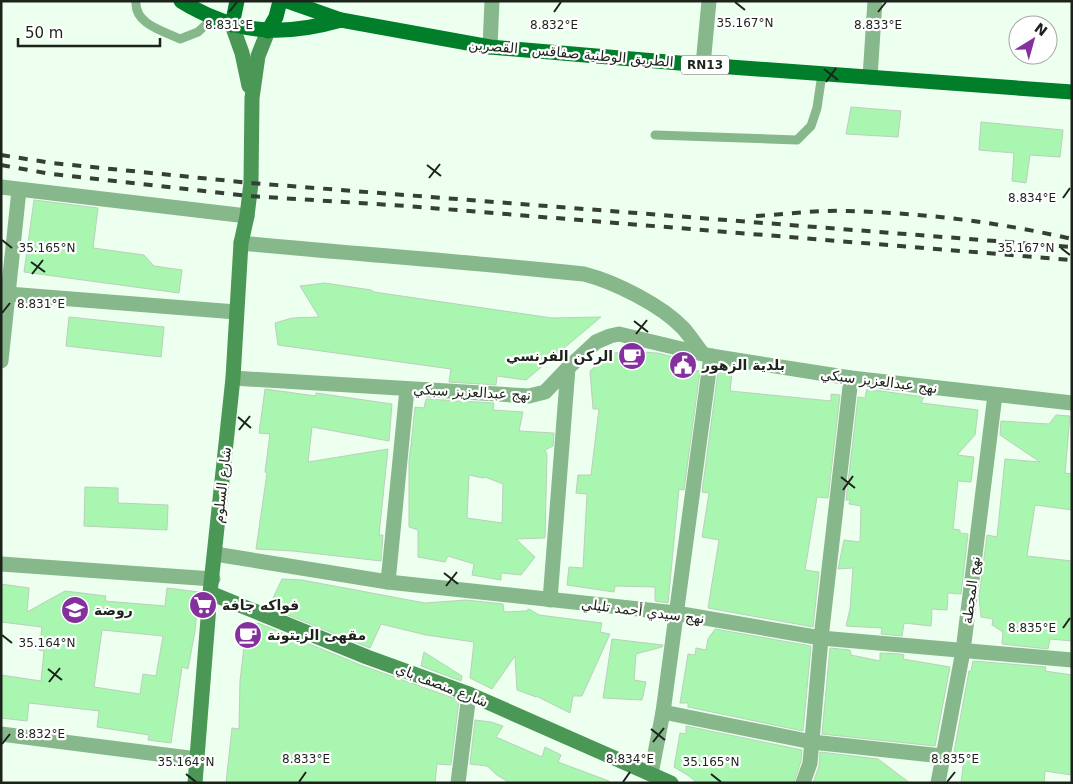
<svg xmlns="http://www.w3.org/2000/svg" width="1073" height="784" viewBox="0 0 1073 784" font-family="'DejaVu Sans',Cairo,sans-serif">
	<rect width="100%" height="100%" fill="#edffee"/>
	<!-- building -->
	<g fill="#a9f6b0" stroke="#bad0bb" fill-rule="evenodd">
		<path d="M851,107L901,111L898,137L846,134Z"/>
		<path d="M981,122L1063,130L1060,157L1030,155L1026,183L1012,181L1014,153L979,150Z"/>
		<path d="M34,200L98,208L93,248L144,255L154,266L182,270L179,293L24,272Z"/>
		<path d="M325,283L371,290L374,292L552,318L601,317L526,380L497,376L496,385L449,382L451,369L278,345L275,323L292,318L319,317L300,286Z"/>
		<path d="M69,317L164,327L161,357L66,346Z"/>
		<path d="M629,351L657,353L691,361L690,370L700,371L684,490L679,489L668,603L655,601V587L615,586L614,592L567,585L569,567L583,568L587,494L576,493L578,475H591L599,409H593L590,371L608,354Z"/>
		<path d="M718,372L732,373L730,391L831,401V394L840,395L828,498L817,497L805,570L819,572L813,627L708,608L719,540L702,537L709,493L702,492Z"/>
		<path d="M265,389L316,396V393L392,404L389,441L312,427L308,462L388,449L379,535H383L381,561L293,551L256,549L267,473L265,472L270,434L259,433Z"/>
		<path d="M867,389L924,397L921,403L978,410L975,435L957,455L974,457L971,482L958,481L953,529L960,530V533L968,534L961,594L948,593L947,610L932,609L931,626L904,623L902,636L881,634L882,628L846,626L850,609L853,568L838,569L844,540L860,542L861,506L849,504L850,500H846L858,397L865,398Z"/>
		<path d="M426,399L494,403L493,410L523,412L519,431L554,433L553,446L545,450L547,455L545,538L516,539L535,557L521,575L501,573V580L472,575L474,564L448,556L445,562L418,557V530L409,527V460L411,445H413H411L415,407L424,408ZM469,475L483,478L485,477L503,484L502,523L467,518Z"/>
		<path d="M1056,415L1070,416L1065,473L1072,474V510L1035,505L1027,556L1072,561V641L1050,639L1048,649L1002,644L1003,632L992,625L993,619L981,617L979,597L987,535L997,537L1005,459L1040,462L1000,435L1001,421L1049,424Z"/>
		<path d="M85,487L118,488V503L168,505L167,530L84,526Z"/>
		<path d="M282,579L302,580L425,603L466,600L503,604L504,612L526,611L529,609L539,615L602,623L600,632L610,634L582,696H573L570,713L536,696V697L517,690L515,656L492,689L470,678L474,642L426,635L381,624L370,648L278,611L286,606L273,598Z"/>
		<path d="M1,584L29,588L27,612L65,591L106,596L105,601L165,606L167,588L199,592L195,631L188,669L182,667L171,743L148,740L149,735L97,727L99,711L29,703L27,721L1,718V675L41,681L44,651L39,650L42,627L1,622ZM102,630L163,636L156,676L143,674L140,694L94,687Z"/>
		<path d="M258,623L363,666L459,700L451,765L437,764L435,783H226L232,728L239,729L240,681L246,630Z"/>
		<path d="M715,629L811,646L803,731L688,707V703H680L688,654L695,655L696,648L706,650L708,639Z"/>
		<path d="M612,639L663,645L662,647L636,654L634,680L646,682L642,700L603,698Z"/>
		<path d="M830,648L850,650L851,655L880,661V653L900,654L904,655L903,659L950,667L935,746L822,734Z"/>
		<path d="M424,652L462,676L461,681L421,666Z"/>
		<path d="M973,661L1046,667L1045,671L1072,675V775L1045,771L1044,783H961L964,759L956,758L957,752H954L969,671H971Z"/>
		<path d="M475,720L491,722L503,726L496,737L542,757L545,747L561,755L558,762L609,781L608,783H510L497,775L487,766L470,764Z"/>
		<path d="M686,726L802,750L801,761L794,783H697L689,776L674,767L680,733L686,734Z"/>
		<path d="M820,752L878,759L910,783H813L819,766Z"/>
	</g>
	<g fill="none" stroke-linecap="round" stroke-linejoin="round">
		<!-- lane -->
		<g stroke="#87b88b" stroke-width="9">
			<path d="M136,1C134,24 163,31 180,39L198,32L213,18"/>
			<path d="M655,135L797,140L811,126L817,108L822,74"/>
		</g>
		<!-- street -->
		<g stroke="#87b88b" stroke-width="15">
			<path d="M490,47L492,1"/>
			<path d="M703,65L709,1"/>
			<path d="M870,77L875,1"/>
			<path d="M1,187L247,216"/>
			<path d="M241,243C355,254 470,262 584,274C615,282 661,305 683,328C690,336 696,345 702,353"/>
			<path d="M8,294L236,312"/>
			<path d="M1,361L19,190"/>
			<path d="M233,378L529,396L545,392L568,368L596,342L610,336L619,334L711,356L851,378L1072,403"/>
			<path d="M215,554L388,582L676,613L821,638L1072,660"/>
			<path d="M1,564L213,579"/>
			<path d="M388,582L407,389"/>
			<path d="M550,600L568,368"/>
			<path d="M663,712L812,742L942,756"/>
			<path d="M1,734L197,759"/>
			<path d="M651,774L663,712L711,356"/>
			<path d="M458,783L469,694"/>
			<path d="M803,783L810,763L821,638L851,378"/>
			<path d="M938,783L963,651L995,395"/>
		</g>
		<!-- secondary -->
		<g stroke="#4b9755" stroke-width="15">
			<path d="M232,25L242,53L249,86"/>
			<path d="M210,593L367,657L469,694L671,783"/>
			<path d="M195,783L210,593L233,378L241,243L247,216L251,183L252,98L258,56L268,31"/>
		</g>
		<!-- primary -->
		<g stroke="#007e2a" stroke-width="15">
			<path d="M181,1C235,34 282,37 341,20"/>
			<path d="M287,1L341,20L490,47L703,65L1072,92"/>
			<path d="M232,25L237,1"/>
			<path d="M268,31L276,17L280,1"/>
		</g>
		<!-- rail -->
		<g stroke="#363f36" stroke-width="4" stroke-dasharray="9 9" stroke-linecap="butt">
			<path d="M1,155L52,163L251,183L1072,247"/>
			<path d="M1,165L51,174L249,196L407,206L1072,260"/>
			<path d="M756,216C787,214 818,210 848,211C923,213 998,222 1072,239"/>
		</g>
	</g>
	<!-- ticks -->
	<path fill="none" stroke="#1b231b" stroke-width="2" d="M735,2L745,10M229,12L237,2M554,12L561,2M878,12L886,2M824,69L838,80M826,82L836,68M427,165L441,176M429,178L440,164M1063,198L1070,188M2,240L12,248M1061,248L1070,255M31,262L45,272M32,274L43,260M2,313L10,303M634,321L648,332M636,334L647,320M238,417L251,428M239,430L250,416M841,477L855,488M843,490L853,476M444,573L458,584M446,586L457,572M1063,628L1070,618M2,635L12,643M48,669L62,680M49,682L60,668M651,729L665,740M653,742L664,728M2,744L10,734M186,774L196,782M711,774L721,782M299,782L306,772M623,782L630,772M947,782L955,772"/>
	<!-- icons -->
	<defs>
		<g id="cafe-disc" transform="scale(1.4375)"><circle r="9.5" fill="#84319f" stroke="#fff"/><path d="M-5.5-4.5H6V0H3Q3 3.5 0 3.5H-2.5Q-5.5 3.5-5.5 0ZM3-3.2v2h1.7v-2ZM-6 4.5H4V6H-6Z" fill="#fff"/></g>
		<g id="civic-disc" transform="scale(1.4375)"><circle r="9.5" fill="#84319f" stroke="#fff"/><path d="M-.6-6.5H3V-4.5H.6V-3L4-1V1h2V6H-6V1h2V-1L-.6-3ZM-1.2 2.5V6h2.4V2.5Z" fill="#fff"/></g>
		<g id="supermarket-disc" transform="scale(1.4375)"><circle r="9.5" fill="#84319f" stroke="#fff"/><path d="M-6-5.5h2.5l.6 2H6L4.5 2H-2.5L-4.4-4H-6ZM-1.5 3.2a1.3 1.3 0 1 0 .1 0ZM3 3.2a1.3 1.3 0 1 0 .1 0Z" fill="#fff"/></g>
		<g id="school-disc" transform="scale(1.4375)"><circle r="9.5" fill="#84319f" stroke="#fff"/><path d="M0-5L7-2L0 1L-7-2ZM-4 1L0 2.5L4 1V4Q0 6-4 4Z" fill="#fff"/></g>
	</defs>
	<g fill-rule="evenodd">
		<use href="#cafe-disc" x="632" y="356"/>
		<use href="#civic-disc" x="683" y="365"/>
		<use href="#supermarket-disc" x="203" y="605"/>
		<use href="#school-disc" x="75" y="610"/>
		<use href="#cafe-disc" x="248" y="635"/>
	</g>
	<g text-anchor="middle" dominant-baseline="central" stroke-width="4.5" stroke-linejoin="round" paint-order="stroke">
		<!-- shield labels -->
		<rect fill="#fff" stroke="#5f655f" stroke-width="1" x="681" y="55.5" width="48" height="19" rx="4"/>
		<g font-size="12" font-weight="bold" fill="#1b231b">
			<text x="705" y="65">RN13</text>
		</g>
		<!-- street labels -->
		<g font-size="14" fill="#1b231b" stroke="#fff">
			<text transform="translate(571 53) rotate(5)">الطريق الوطنية صفاقس - القصرين</text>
			<text transform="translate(879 381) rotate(7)">نهج عبدالعزيز سبكي</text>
			<text transform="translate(472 392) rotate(3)">نهج عبدالعزيز سبكي</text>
			<text transform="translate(222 485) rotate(-84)">شارع السلوم</text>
			<text transform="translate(971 590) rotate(-83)">نهج المحطة</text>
			<text transform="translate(643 611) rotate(7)">نهج سيدي أحمد تليلي</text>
			<text transform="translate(442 685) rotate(21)">شارع منصف باي</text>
		</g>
		<!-- poi labels -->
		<g font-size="14" font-weight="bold" fill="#1b231b" stroke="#fff" text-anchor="start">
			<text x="613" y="356" text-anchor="end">الركن الفرنسي</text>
			<text x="702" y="365">بلدية الزهور</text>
			<text x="222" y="605">فواكه جافة</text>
			<text x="94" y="610">روضة</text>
			<text x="267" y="635">مقهى الزيتونة</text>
		</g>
	</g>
	<g font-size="12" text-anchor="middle" fill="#1b231b" stroke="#fff" stroke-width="4.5" stroke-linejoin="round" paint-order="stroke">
		<text x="745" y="27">35.167°N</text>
		<text x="229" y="29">8.831°E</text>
		<text x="554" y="29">8.832°E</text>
		<text x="878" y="29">8.833°E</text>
		<text x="1032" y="202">8.834°E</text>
		<text x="1026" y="252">35.167°N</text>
		<text x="47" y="252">35.165°N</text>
		<text x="41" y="308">8.831°E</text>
		<text x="1032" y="632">8.835°E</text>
		<text x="47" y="647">35.164°N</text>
		<text x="41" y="738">8.832°E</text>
		<text x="306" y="763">8.833°E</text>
		<text x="630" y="763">8.834°E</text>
		<text x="955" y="763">8.835°E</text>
		<text x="186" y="766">35.164°N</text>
		<text x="711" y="766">35.165°N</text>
	</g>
	<!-- border -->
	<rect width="1073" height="784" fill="none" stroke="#1b231b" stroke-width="5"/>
	<!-- north arrow -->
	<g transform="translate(1033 40) rotate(37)"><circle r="24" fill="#ffffff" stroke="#a4a7a4"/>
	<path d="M0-4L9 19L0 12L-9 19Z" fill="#84319f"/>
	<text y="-8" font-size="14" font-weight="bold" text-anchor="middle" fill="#1b231b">N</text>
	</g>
	<!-- scale -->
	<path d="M18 38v8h142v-8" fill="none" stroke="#1b231b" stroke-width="2.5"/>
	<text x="25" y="38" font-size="15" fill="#1b231b" stroke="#ffffff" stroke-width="4" paint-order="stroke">50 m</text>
</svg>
